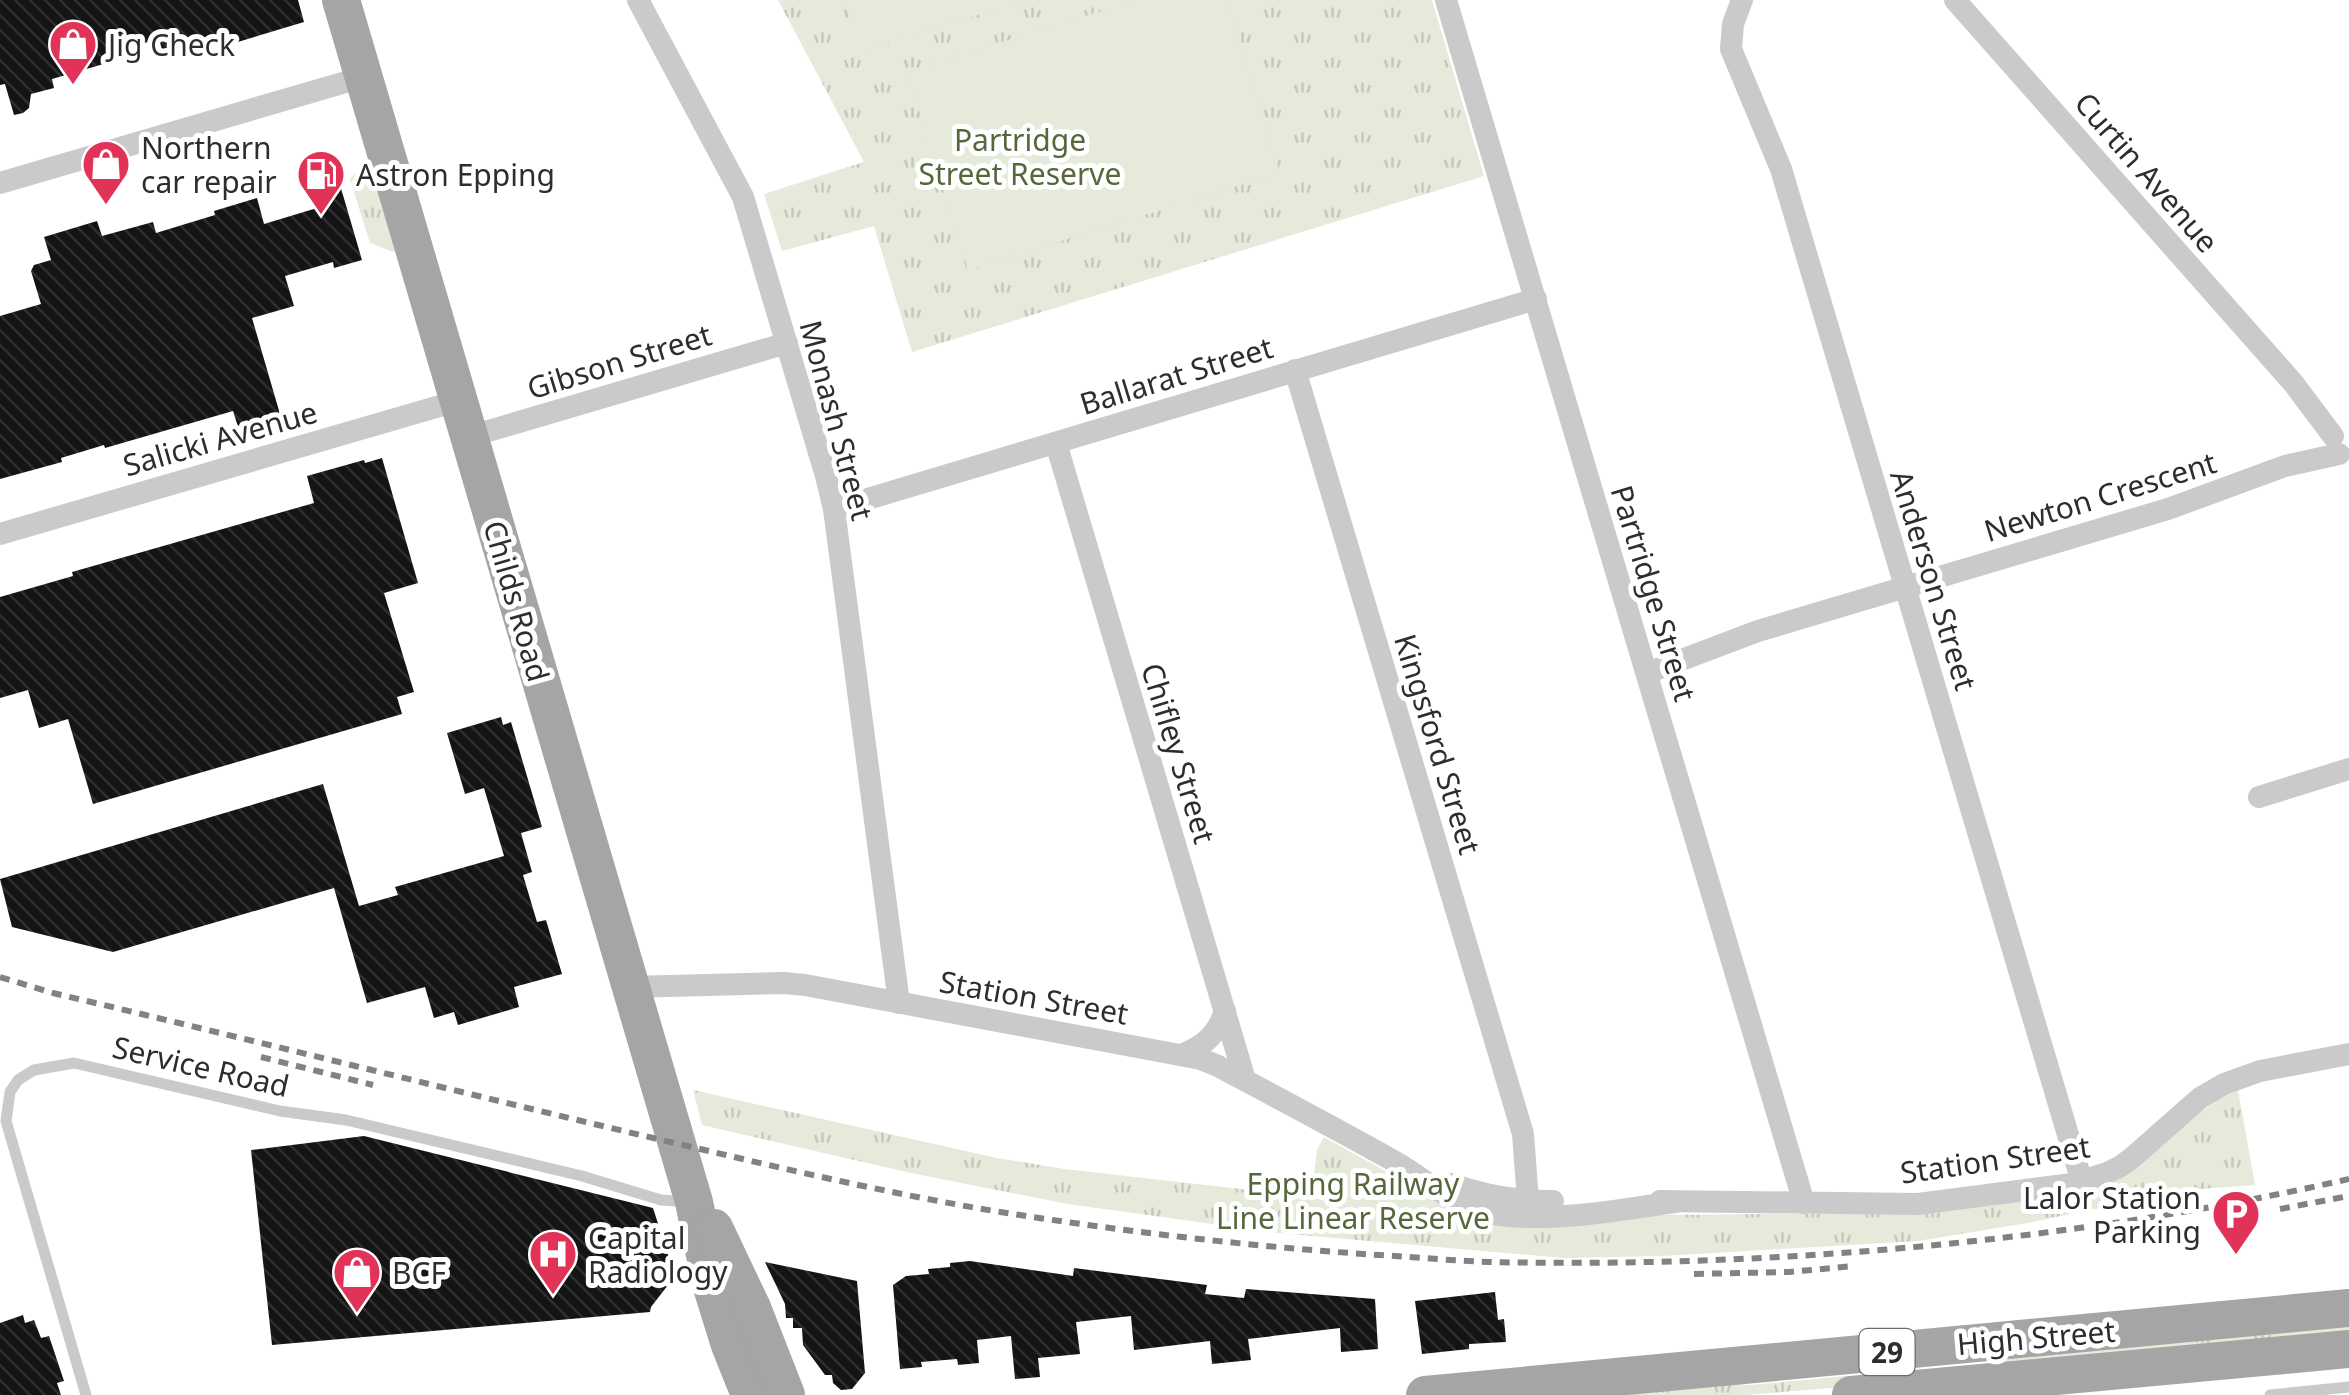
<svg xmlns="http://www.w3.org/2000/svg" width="2349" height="1395" viewBox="0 0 2349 1395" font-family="'Noto Sans',sans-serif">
	<defs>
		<pattern id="grass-tufts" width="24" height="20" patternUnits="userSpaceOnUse" patternTransform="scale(2.5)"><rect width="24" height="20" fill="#e5eada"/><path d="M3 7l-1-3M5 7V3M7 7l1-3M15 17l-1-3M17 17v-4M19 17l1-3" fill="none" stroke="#c5c9bb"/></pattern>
		<pattern id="building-back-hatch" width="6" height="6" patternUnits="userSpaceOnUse" patternTransform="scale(2.5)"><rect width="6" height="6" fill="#141414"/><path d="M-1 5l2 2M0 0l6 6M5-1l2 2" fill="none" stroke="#2e2e2e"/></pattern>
	</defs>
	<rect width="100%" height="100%" fill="#fff"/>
	<!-- grass -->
	<g fill="url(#grass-tufts)">
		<path d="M778,0H1432L1484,176L912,352L874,226L782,251L764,194L864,162Z"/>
		<path d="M370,159L398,251L393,252L370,243L350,179L366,160Z"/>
		<path d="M693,1090L997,1158L1064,1169L1311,1197L1317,1150L1324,1137L1437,1200L1650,1215L1935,1213L2090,1191C2150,1174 2181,1113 2238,1090L2255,1185L2186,1190L2027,1223L1918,1241L1662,1256L1564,1258L1278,1233L1068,1204L911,1173L702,1125Z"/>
		<path d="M2349,1318V1338L2002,1365L2001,1351Z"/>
		<path d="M1846,1376L1861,1379L1857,1386L1745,1395H1532L1692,1380L1750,1385Z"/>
	</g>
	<!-- garden -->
	<g fill="#e5eada">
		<path d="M846,0H1029L861,50Z"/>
		<path d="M1136,0H1226L1280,173L968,270L907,72Z"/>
	</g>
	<!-- building -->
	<g fill="url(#building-back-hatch)">
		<path d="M0,0H298L304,22L218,48L215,38L163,53L159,39L104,54L107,63L52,79L54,88L31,94L29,108L23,113L14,115L5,84L0,85Z"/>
		<path d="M333,161L362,260L334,268L333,262L285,276L294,306L252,318L282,421L240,433L233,411L105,448L104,445L61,458L62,462L0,479V316L41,304L31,271L34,265L51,260L44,237L97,221L102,236L153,222L156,233L215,215L214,211L257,198L264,224L317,208L305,170Z"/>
		<path d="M382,458L418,583L384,593L414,692L397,697L402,714L93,804L68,719L39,728L28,690L0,698V597L73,576L72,572L314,503L307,476L364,460L365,463Z"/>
		<path d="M501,717L503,725L511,722L542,827L521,833L532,872L523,875L537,922L546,920L562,974L514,987L519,1007L458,1025L454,1012L434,1018L425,987L367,1003L334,888L113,952L12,927L0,879L323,784L359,906L398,895L395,887L504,856L484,788L465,794L447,733Z"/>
		<path d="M364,1136L653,1208L675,1276L651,1307L650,1312L272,1345L251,1150Z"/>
		<path d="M970,1261L1073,1276L1074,1268L1207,1285L1205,1294L1244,1298L1246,1289L1375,1299L1378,1349L1341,1352L1340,1328L1248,1339L1251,1360L1212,1364L1210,1341L1134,1350L1131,1316L1076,1322L1080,1354L1038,1358L1040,1377L1015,1379L1011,1336L977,1340L979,1363L958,1365L957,1359L921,1362L922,1367L900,1369L893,1285L906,1276L929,1274L928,1269L950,1267V1263Z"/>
		<path d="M765,1262L857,1281L865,1373L852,1389L841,1390L833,1383L832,1375H825L803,1345L802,1328H793V1318H786L785,1304Z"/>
		<path d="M1495,1292L1498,1320L1504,1319L1506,1342L1469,1344V1349L1422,1354L1415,1301Z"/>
		<path d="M23,1315L25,1323L34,1320L41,1338L49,1336L64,1381L57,1383L61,1395H0V1323Z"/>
	</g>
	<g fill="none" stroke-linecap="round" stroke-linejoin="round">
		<!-- service -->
		<g stroke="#cacaca" stroke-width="11">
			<path d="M86,1395L6,1121L10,1092L18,1080L34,1070L74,1063L280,1111L346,1120L582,1176L661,1200L689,1202"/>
			<path d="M2270,1395L2349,1387"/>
		</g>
		<!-- minor -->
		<g stroke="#cacaca" stroke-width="22">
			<path d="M638,0L743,197L826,476L834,509L899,1003"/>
			<path d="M1446,0L1804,1203"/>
			<path d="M1742,0L1733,24L1731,49L1781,169L2082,1182"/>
			<path d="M1955,0L2294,384L2333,436"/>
			<path d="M0,183L363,77"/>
			<path d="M1295,370L1523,1134L1528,1201L1531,1213"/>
			<path d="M468,437L787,343"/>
			<path d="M1056,443L1245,1080"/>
			<path d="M834,509L1536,299"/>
			<path d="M0,534L457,401"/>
			<path d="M1647,673L1758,631L2168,509L2285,466L2339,454"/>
			<path d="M2259,797L2349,769"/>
			<path d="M630,987L784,983L805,985L1201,1059L1218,1066C1276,1097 1335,1128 1392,1160C1432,1182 1451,1208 1500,1215C1558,1222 1617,1210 1675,1202"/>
			<path d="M1181,1055C1204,1046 1217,1035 1225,1011"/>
			<path d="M1452,1184C1485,1196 1517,1201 1553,1201"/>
			<path d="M1660,1201L1918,1204L2072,1184L2107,1173L2121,1166L2133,1157L2200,1098L2224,1084L2260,1071L2349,1054"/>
		</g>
		<!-- primary -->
		<g stroke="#a5a5a5" stroke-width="38">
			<path d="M341,0L694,1202L711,1284L730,1345L750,1395"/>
			<path d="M714,1228L752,1308L786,1395"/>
			<path d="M1425,1395L2349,1308"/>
			<path d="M1851,1395L2349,1349"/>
		</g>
		<!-- rail -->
		<g stroke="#828282" stroke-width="6" stroke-dasharray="10 8" stroke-linecap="butt">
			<path d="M0,977L53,993C274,1045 493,1101 713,1152C823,1178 934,1203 1046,1219C1162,1236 1278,1249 1395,1256C1426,1258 1458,1261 1489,1262C1773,1268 2071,1242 2349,1179"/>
			<path d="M261,1057L373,1085"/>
			<path d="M2280,1209L2349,1196"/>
			<path d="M1694,1274L1789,1272L1854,1266"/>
		</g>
	</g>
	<!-- icons -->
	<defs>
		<g id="shop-pin" transform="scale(2.5)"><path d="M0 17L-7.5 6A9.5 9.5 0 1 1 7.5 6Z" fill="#e13257" stroke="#fff"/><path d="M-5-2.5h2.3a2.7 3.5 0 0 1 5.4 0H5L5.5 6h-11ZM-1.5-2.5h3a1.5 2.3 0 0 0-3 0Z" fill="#fff"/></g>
		<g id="fuel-pin" transform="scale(2.5)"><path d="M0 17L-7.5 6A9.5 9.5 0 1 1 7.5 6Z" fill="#e13257" stroke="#fff"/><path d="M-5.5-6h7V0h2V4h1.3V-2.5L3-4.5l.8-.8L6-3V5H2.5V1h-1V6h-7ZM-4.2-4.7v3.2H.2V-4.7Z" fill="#fff"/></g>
		<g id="parking-pin" transform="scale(2.5)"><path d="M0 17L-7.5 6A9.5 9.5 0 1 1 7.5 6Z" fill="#e13257" stroke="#fff"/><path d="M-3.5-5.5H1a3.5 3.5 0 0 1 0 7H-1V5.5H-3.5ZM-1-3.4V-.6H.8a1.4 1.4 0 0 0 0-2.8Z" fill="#fff"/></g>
		<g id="hospital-pin" transform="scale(2.5)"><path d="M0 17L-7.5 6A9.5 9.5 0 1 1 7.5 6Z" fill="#e13257" stroke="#fff"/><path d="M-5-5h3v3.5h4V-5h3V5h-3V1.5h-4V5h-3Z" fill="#fff"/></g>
	</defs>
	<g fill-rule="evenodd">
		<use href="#shop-pin" x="73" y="44"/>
		<use href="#shop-pin" x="106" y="164"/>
		<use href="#fuel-pin" x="321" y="174"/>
		<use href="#parking-pin" x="2236" y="1214"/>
		<use href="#hospital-pin" x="553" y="1254"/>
		<use href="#shop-pin" x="357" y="1272"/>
	</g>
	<g text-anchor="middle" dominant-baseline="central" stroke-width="10" stroke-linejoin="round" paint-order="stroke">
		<!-- shield labels -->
		<rect fill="#fff" stroke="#6c6c6c" stroke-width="2.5" x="1859.5" y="1329" width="55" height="46" rx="8"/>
		<g font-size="28" font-weight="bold" fill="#2d2d2d">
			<text x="1887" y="1352">29</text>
		</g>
		<!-- poi labels -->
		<g font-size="30" fill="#2d2d2d" stroke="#fff" text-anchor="start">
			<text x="108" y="44">Jig Check</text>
			<text x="141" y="147">Northern<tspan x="141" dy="34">car repair</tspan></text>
			<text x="356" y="174">Astron Epping</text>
			<text x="2201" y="1197" text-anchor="end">Lalor Station<tspan x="2201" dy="34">Parking</tspan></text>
			<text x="588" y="1237">Capital<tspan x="588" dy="34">Radiology</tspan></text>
			<text x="392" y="1272">BCF</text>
		</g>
		<!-- park labels -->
		<g font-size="30" fill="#56673c" stroke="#fff">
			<text x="1020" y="139">Partridge<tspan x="1020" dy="34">Street Reserve</tspan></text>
			<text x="1353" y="1183">Epping Railway<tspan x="1353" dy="34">Line Linear Reserve</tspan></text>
		</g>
		<!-- street labels -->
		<g font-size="30" fill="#2d2d2d" stroke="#fff">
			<text transform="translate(2147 172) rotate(49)">Curtin Avenue</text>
			<text transform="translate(619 361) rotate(-17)">Gibson Street</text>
			<text transform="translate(1176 375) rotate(-17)">Ballarat Street</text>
			<text transform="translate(837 420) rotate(75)">Monash Street</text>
			<text transform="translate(220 438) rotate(-16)">Salicki Avenue</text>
			<text transform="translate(2100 496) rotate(-17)">Newton Crescent</text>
			<text transform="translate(1934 580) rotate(73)">Anderson Street</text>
			<text transform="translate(1654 593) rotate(73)">Partridge Street</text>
			<text transform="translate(517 601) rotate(74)">Childs Road</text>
			<text transform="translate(1438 744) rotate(73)">Kingsford Street</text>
			<text transform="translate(1179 753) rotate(73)">Chifley Street</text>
			<text transform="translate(1034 997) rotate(10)">Station Street</text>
			<text transform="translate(201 1066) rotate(13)">Service Road</text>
			<text transform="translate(1995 1159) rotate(-8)">Station Street</text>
			<text transform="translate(2036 1337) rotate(-5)">High Street</text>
		</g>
	</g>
</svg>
